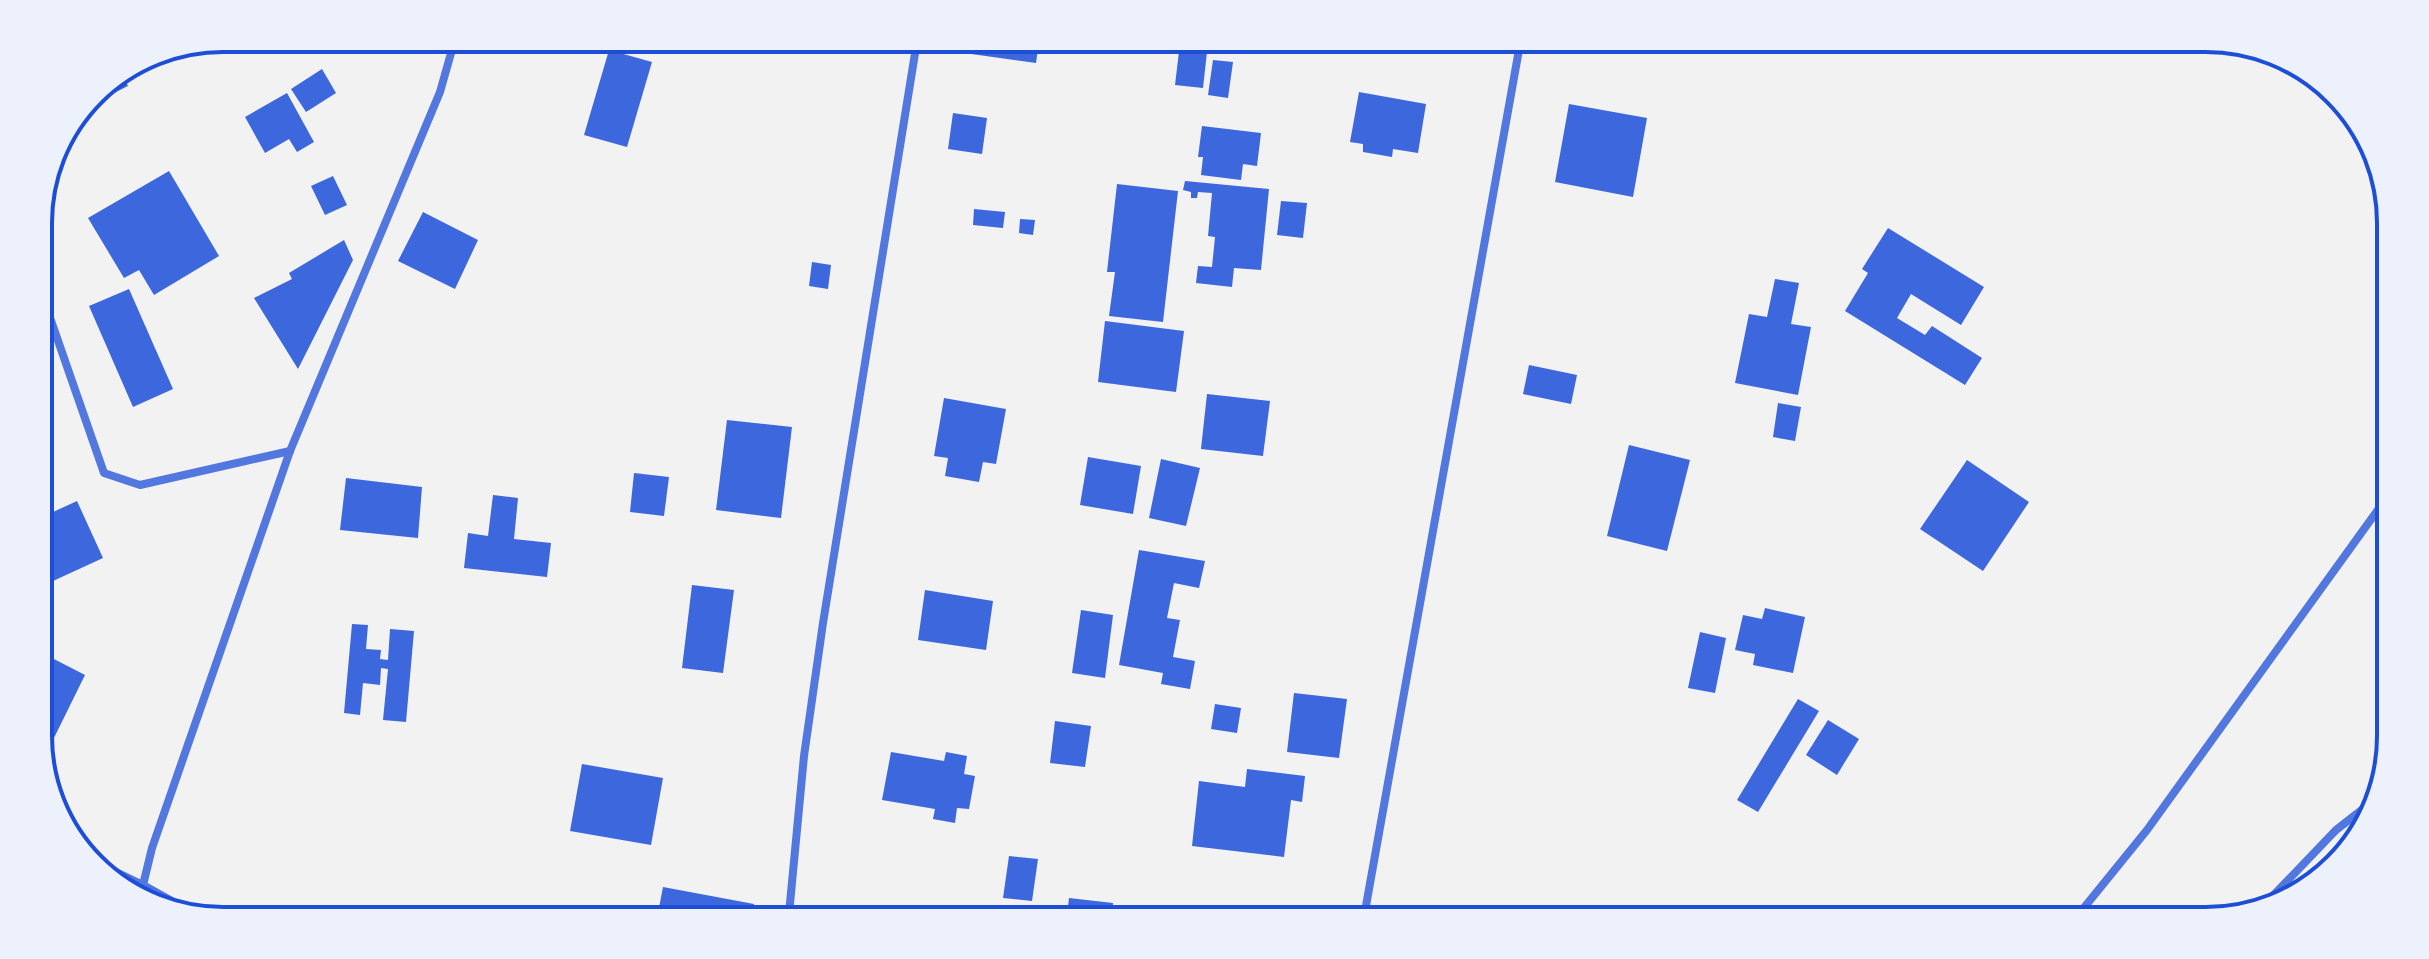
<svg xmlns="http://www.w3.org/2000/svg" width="2429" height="959" viewBox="0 0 2429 959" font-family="'Work Sans',sans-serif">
	<rect width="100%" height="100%" fill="#f2f2f2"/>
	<!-- building -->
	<g fill="#3d67dc">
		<path d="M966,42H1039L1036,63L964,53Z"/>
		<path d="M1180,43H1208L1203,88L1175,85Z"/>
		<path d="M609,50L652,62L627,147L584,135Z"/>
		<path d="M1213,60L1233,62L1228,98L1208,95Z"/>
		<path d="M322,69L336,93L306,112L291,89Z"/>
		<path d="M121,72L128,86L82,109L101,84Z"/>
		<path d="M1359,92L1426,104L1418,153L1393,149L1392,157L1363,152V144L1350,142Z"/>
		<path d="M287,93L314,142L297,152L289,139L265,153L245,117Z"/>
		<path d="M1569,104L1647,118L1633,197L1555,182Z"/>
		<path d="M953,113L987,118L982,154L948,149Z"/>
		<path d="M1202,126L1261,133L1257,166L1243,164L1241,180L1201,175L1203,157H1198Z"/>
		<path d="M169,171L219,256L154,295L139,270L124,278L88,218Z"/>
		<path d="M333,176L347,205L325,215L311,186Z"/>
		<path d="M1185,181L1269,189L1261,270L1234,268L1232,287L1196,283L1198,266L1212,267L1215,237L1208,236L1212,193L1198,192L1197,198H1191V192L1183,190Z"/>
		<path d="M1117,184L1178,191L1163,322L1109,316L1115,272H1107Z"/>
		<path d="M1281,201L1307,203L1303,238L1277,235Z"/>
		<path d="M974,209L1005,212L1003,228L973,225Z"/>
		<path d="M423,212L478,240L455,289L398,261Z"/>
		<path d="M1020,219L1035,220L1033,235L1019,233Z"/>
		<path d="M1888,228L1984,287L1961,325L1911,294L1897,318L1925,335L1932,326L1982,358L1965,385L1845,311L1868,273L1862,269Z"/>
		<path d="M344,240L353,260L298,369L254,298L292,279L289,273Z"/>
		<path d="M812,262L831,265L828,289L809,286Z"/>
		<path d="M1775,279L1799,283L1791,324L1811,327L1798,395L1735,383L1749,314L1767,317Z"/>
		<path d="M129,289L173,389L133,407L89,306Z"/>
		<path d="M1105,321L1184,331L1176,392L1098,382Z"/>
		<path d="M1529,365L1577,375L1571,404L1523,394Z"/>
		<path d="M1207,394L1270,401L1263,456L1201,449Z"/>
		<path d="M944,398L1006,409L996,464L983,462L979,482L945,476L948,458L934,456Z"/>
		<path d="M1778,403L1801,407L1795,441L1773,437Z"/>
		<path d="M727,420L792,427L781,518L716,510Z"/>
		<path d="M1629,445L1690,460L1667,551L1607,536Z"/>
		<path d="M1088,457L1141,466L1133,514L1080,505Z"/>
		<path d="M1161,459L1200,468L1186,526L1149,518Z"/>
		<path d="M1967,460L2029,502L1983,571L1920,529Z"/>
		<path d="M634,473L669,477L664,516L630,512Z"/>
		<path d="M346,478L422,487L418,538L340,530Z"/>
		<path d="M493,495L518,498L514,539L551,543L547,577L464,568L468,533L488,536Z"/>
		<path d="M77,501L103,558L40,587V518Z"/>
		<path d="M1139,550L1205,561L1199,588L1174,583L1167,618L1180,620L1173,657L1195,661L1190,689L1161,684L1163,673L1119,665Z"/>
		<path d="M692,585L734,590L723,673L682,668Z"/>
		<path d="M925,590L993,601L986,650L918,640Z"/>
		<path d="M1765,608L1805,617L1793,673L1753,665L1755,654L1735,650L1743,615L1762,619Z"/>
		<path d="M1081,610L1113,615L1105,678L1072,673Z"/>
		<path d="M352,624L368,625L366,649L381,650L380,659L388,660L390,629L414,631L406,722L383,720L388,669L381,668L380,685L363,683L360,715L344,713Z"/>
		<path d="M1700,632L1726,638L1715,693L1688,688Z"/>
		<path d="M52,658L85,675L50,746L41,742V679Z"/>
		<path d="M1294,693L1347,699L1339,758L1287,752Z"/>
		<path d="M1798,699L1819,711L1758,812L1737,800Z"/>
		<path d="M1215,704L1241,708L1237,733L1211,729Z"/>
		<path d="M1828,720L1859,739L1837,775L1806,755Z"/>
		<path d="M1055,721L1091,726L1085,767L1050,763Z"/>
		<path d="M891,752L944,761L946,752L967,756L964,774L975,776L969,809L957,808L955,823L933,819L935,809L882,800Z"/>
		<path d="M582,764L663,778L651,845L570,831Z"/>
		<path d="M1247,769L1305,776L1302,802L1291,800L1284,857L1192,846L1199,781L1245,787Z"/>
		<path d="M1009,856L1038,859L1032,901L1003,898Z"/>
		<path d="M663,887L754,904L753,914L658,913Z"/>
		<path d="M1069,898L1113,903L1112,915H1067Z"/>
	</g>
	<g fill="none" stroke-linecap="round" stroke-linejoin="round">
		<!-- minor -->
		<g stroke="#5277de" stroke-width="8">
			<path d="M39,286L104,473L140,485L290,451"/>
			<path d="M83,856L143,885L190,911"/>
			<path d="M143,885L152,848L290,451L440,92L455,39"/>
			<path d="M2267,902L2336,830L2381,795"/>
			<path d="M789,914L804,756L823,623L917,41"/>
			<path d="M1364,917L1520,44"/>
			<path d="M2074,920L2147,830L2385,500"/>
		</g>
	</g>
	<!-- crop -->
	<path d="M0 0H2429V959H0ZM223 52H2206A171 171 0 0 1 2377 223V736A171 171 0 0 1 2206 907H223A171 171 0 0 1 52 736V223A171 171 0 0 1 223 52Z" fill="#edf1fc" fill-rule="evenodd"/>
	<path fill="none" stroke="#1d4ed8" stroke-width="4" d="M223 52H2206A171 171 0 0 1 2377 223V736A171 171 0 0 1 2206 907H223A171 171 0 0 1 52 736V223A171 171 0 0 1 223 52Z"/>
</svg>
